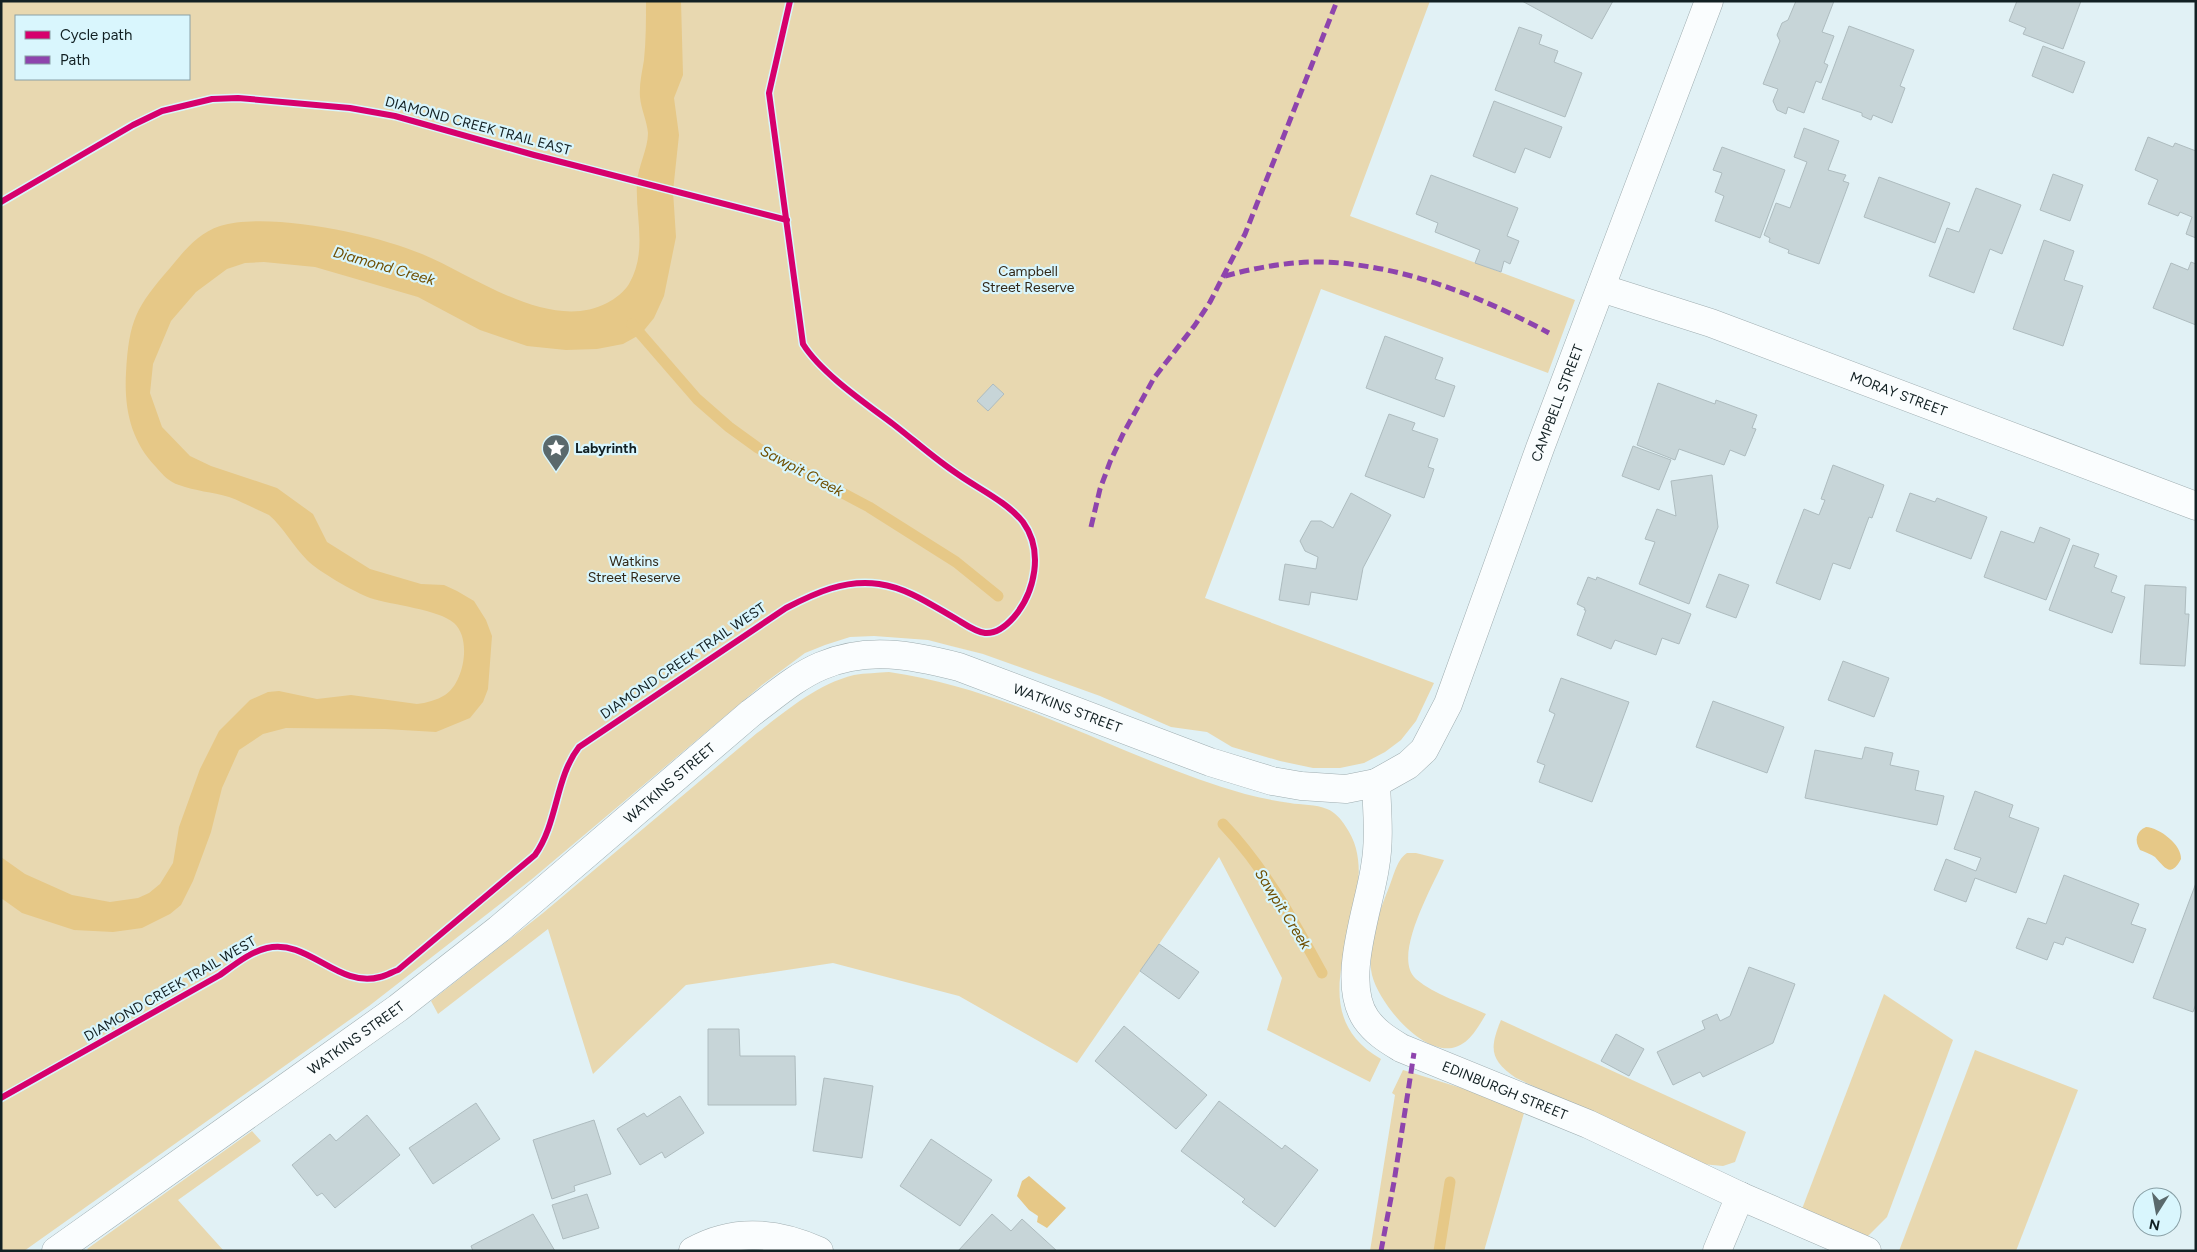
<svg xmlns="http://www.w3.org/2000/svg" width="2197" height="1252" viewBox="0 0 2197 1252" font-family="Figtree,sans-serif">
	<rect width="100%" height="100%" fill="#e1f1f5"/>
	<!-- green -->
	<g fill="#e8d8b0" fill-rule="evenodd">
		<path d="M1,1H1430L1350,216L1575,300L1548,373L1321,289L1205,598L1434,683L1416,721L1401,740L1385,752L1364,763L1340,768H1313L1280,761L1232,747L1207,732L1171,727L1100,696L983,654L951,646L928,640L874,636L850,637L825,645L805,653L762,685L532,879L369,1006L24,1251H1ZM16,16H189V79H16Z"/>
		<path d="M889,672C1016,690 1124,760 1245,794C1260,798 1275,801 1290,803C1301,805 1316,804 1327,809C1335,812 1341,819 1346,827C1394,896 1284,1003 1381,1059L1370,1082L1267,1030L1282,978L1219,857L1077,1063L959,996L833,963L686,985L593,1074L548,929L438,1014L431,1001L543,913L757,733C786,711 817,684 854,675C865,673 878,673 889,672Z"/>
		<path d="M1407,853H1416L1444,860C1433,886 1391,957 1416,979C1435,995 1463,1003 1486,1014C1478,1027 1469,1045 1452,1048C1420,1053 1379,1003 1372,975C1366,947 1378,915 1388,890C1393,879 1396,860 1407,853Z"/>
		<path d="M1884,994L1953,1040L1887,1217L1866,1238L1802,1209Z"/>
		<path d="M1501,1020L1746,1132L1735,1162L1723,1166L1702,1164L1516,1078C1490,1060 1489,1049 1501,1020Z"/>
		<path d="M1975,1050L2078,1090L2016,1251H1899Z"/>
		<path d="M1403,1070L1484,1095L1524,1113L1484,1251H1370L1395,1095L1392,1093Z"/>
		<path d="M252,1131L261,1141L178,1200L224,1251H89L87,1249Z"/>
	</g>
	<!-- water -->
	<g fill="#e6c887">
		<path d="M646,1H681L683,75L674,98L679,135L673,191L676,237L664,296L654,318L641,334L623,344L597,349L566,350L527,346L480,330L418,297L315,267L264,262L245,263L227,269L196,292L171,321L153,364L150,393L162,427L190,456L211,466L277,488L313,514L327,542L370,569L421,584L444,585L457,591L474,601L486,620L492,636L488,689L483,702L470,718L436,732L385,729L286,728L263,734L239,750L222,788L211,832L193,881L181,905L170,914L142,928L113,932L74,930L22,913L1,898V857L25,874L72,895L110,902L138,898L149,893L160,884L173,863L179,827L200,769L219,731L250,700L268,692L279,691L317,699L351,695L417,704C426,703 437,700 445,695C464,683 472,639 454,623C438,609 391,605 370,598C356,593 316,570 307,560C294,547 283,527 269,515C267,514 258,510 256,509C247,505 238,500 229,497C212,492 195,491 179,485C169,482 163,475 156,467C131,441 124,409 126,373C129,320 136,307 170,268C184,251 198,233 220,226C268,211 375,234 422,254C473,275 550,333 607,303C615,299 624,292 629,284C648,251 635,217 637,183C638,166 648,149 648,133C647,121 641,109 640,97C639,85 642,72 644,60C646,40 646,21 646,1Z"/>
		<path d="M2146,827C2160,828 2182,845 2181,859C2171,878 2165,868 2155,857C2151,854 2145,852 2140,850C2134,841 2136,831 2146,827Z"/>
		<path d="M1029,1176L1066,1208L1047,1228L1037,1222L1038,1216L1029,1210L1017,1196L1022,1181Z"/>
	</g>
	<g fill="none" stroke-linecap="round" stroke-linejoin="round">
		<!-- stream -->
		<g stroke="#e6c887" stroke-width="11">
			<path d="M632,324L697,399L729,427L758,448L869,507L956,562L998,596"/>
			<path d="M1223,824C1265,868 1293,920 1322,973"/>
			<path d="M1439,1251L1450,1182"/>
		</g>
	</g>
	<!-- building -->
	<g fill="#c7d5d8" stroke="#aebcbf">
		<path d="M1522,1H1613L1592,39Z"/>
		<path d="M1796,1H1834L1822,32L1834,36L1824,63L1828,65L1821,83L1816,81L1804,113L1788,107L1786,114L1777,110L1773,101L1778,89L1763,84L1780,41L1777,35L1782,23L1788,20Z"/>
		<path d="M2017,1H2081L2063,49L2023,34L2026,28L2009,21Z"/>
		<path d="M1849,26L1914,50L1900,86L1905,88L1892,123L1873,115L1871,120L1862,116V113L1822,99Z"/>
		<path d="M1519,27L1542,35L1539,44L1558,51L1554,62L1582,73L1565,117L1495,90Z"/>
		<path d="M2043,46L2085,62L2073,93L2032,76Z"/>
		<path d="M1494,101L1562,127L1550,158L1525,148L1515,173L1473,156Z"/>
		<path d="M1804,128L1839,141L1828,170L1846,175L1843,181L1849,183L1819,264L1788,253L1789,250L1769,242L1770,238L1764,235L1776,203L1790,208L1807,162L1794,157Z"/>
		<path d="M2148,137L2173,147L2175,143L2196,151V238L2186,234L2192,217L2180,212L2178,216L2148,204L2158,180L2135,170Z"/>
		<path d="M1722,147L1785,170L1760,238L1715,221L1724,196L1715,192L1722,173L1713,170Z"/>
		<path d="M2053,174L2083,185L2070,221L2040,210Z"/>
		<path d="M1431,175L1518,208L1507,236L1519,241L1510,264L1504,261L1501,272L1475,263L1480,250L1435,232L1438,223L1416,214Z"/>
		<path d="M1879,177L1950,203L1935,243L1864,217Z"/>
		<path d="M1976,188L2021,205L2002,254L1990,249L1974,293L1929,276L1947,228L1959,232Z"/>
		<path d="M2044,240L2074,251L2064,280L2083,286L2063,346L2013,329Z"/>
		<path d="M2191,262L2196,264V325L2153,308L2171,263L2188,270Z"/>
		<path d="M1385,336L1443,358L1435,379L1455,386L1444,417L1366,388Z"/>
		<path d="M1658,383L1715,404L1716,400L1757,415L1752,428L1756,429L1745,456L1730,450L1724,465L1679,449L1675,460L1637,445Z"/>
		<path d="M993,384L1004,394L988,411L977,401Z"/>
		<path d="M1389,414L1415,423L1412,430L1438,439L1428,467L1434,469L1424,498L1365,476Z"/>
		<path d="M1633,446L1671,460L1659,490L1622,476Z"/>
		<path d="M1833,465L1884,485L1872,518L1869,517L1850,569L1833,563L1820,600L1776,583L1804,509L1819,515L1825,500L1821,499Z"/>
		<path d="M1712,475L1718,527L1689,604L1639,584L1655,542L1645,539L1657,509L1676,516L1671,481Z"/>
		<path d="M1351,493L1391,515L1363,568L1357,600L1311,592L1309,605L1279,600L1285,564L1316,569L1318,557L1305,551L1300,541L1311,521H1321L1333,528Z"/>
		<path d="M1910,493L1935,502L1937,498L1987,517L1971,559L1896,531Z"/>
		<path d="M2040,527L2070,539L2046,600L1984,577L2001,531L2034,543Z"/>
		<path d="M2073,545L2099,554L2094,567L2117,576L2111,592L2125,597L2112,633L2049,610Z"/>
		<path d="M1719,574L1749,585L1736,618L1706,607Z"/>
		<path d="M1588,577L1596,580L1597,577L1691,614L1679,644L1662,638L1656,655L1615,640L1611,649L1577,635L1586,610H1584L1585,608L1577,604Z"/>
		<path d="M2145,585L2186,587L2185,614H2189L2185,666L2140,664Z"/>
		<path d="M1843,661L1889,678L1874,717L1828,700Z"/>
		<path d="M1561,678L1629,702L1592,802L1539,782L1545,765L1537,762L1555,714L1549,711Z"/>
		<path d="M1713,701L1784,727L1767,773L1696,747Z"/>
		<path d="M1865,747L1893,753L1890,765L1919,771L1915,790L1944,796L1937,825L1805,798L1815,750L1862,759Z"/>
		<path d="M1975,791L2013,805L2009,817L2039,828L2016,893L1975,878L1966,902L1934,890L1946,859L1976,871L1981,858L1954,849Z"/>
		<path d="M2064,875L2139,904L2131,924L2146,929L2133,963L2066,937L2063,945L2054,942L2047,960L2016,948L2028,918L2046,924Z"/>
		<path d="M2196,883V1004L2193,1012L2153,998Z"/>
		<path d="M1159,944L1199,972L1179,999L1140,971Z"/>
		<path d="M1749,967L1795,984L1773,1043L1703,1077L1700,1072L1673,1085L1657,1052L1705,1029L1702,1021L1717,1014L1720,1021L1730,1016Z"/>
		<path d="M1124,1026L1207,1095L1176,1129L1095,1061Z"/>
		<path d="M708,1029H739L740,1056H795L796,1105H708Z"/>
		<path d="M1616,1034L1644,1049L1629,1076L1601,1061Z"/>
		<path d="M824,1078L873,1086L862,1158L813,1151Z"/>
		<path d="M680,1096L704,1133L665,1158L662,1152L640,1165L617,1129L644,1113L647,1117Z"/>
		<path d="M1219,1101L1282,1149L1285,1145L1318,1170L1275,1227L1242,1202L1245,1199L1181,1151Z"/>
		<path d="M476,1103L500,1139L433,1184L409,1148Z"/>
		<path d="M367,1115L400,1155L335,1208L322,1193L317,1196L292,1165L330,1134L336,1141Z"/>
		<path d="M594,1120L611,1174L574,1186L575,1191L552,1199L533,1140Z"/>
		<path d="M931,1139L992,1180L960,1226L900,1186Z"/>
		<path d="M587,1194L599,1228L563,1239L552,1205Z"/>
		<path d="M533,1214L555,1251H473L471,1246Z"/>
		<path d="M992,1214L1011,1231L1022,1219L1057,1251H958Z"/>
	</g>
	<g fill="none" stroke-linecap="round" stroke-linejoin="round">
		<!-- street casing -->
		<g stroke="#9fadb0" stroke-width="29">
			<g id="street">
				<path id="s1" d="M1601,288L1711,323L2196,506"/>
				<path id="s2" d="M1376,783C1377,811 1380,839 1375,867C1369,909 1340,981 1366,1019C1376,1033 1388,1040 1401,1048L1588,1124L1740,1196L1867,1251"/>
				<path id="s3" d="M56,1251L398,1008L499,929L751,713C773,697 795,677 821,666C867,646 912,655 959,667L1210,762L1272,781L1301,786L1346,789L1376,783L1408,765L1424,750L1448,704L1540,448L1709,1"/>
				<path d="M693,1251C734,1228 777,1232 819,1251"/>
				<path d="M1717,1251L1740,1196"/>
			</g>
		</g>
		<!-- street -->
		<use href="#street" stroke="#fafdfe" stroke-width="28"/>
		<!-- quiet -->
		<g stroke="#8e44ad" stroke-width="5" stroke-dasharray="10 5" stroke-linecap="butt">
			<path d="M1225,276C1258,267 1293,261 1326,262C1405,266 1480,296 1549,333"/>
			<path d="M1091,527L1100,489L1110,462L1123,434L1154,378L1195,325L1210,302L1245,234L1337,1"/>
			<path d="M1381,1251L1394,1182L1414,1053"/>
		</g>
		<!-- cycleway casing -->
		<g stroke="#d9f6fd" stroke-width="9">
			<g id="cycleway">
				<path d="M1,202L133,125L162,111L212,99L238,98L350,108L395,116L534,155L787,220"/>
				<path d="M1,1098L220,975C234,965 250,952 267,948C308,938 338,989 380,977C386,976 392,972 398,970L535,855C558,823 555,778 579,747L786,608C815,593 845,579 879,584C908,588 933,606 958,620C966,625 976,632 985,633C996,634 1007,625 1014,617C1035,592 1044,551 1023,522C1007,502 979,489 959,475C936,460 915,441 893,424C865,403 821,373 803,344L769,93L790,1"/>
			</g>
		</g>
		<!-- cycleway -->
		<use href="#cycleway" stroke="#d6006c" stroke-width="6"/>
	</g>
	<!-- icons -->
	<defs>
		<g id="sight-pin" transform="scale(1.4375)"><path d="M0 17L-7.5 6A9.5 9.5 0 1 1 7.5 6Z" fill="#5a696c" stroke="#d9f6fd"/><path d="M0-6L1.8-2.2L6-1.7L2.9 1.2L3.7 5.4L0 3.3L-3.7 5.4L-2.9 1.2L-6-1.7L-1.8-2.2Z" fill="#fff"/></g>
	</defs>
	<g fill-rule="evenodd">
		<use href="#sight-pin" x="556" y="448"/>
	</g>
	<g text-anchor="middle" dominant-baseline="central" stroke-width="4.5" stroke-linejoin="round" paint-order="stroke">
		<!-- street labels -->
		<g font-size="14" fill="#122023" stroke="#d9f6fd">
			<text transform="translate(478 126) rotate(15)">DIAMOND CREEK TRAIL EAST</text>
			<text stroke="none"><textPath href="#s1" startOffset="316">MORAY STREET</textPath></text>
			<text stroke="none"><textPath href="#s3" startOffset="1974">CAMPBELL STREET</textPath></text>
			<text transform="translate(683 661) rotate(-34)">DIAMOND CREEK TRAIL WEST</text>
			<text stroke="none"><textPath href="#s3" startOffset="1221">WATKINS STREET</textPath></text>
			<text stroke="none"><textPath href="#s3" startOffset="772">WATKINS STREET</textPath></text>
			<text transform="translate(170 989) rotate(-30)">DIAMOND CREEK TRAIL WEST</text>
			<text stroke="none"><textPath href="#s3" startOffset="368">WATKINS STREET</textPath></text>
			<text stroke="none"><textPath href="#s2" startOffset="398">EDINBURGH STREET</textPath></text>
		</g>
		<!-- park labels -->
		<g font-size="14" fill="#312717" stroke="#d9f6fd">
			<text x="1028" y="271">Campbell<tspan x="1028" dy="16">Street Reserve</tspan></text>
			<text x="634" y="561">Watkins<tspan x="634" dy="16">Street Reserve</tspan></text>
		</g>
		<!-- poi labels -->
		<g font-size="14" font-weight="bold" fill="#122023" stroke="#d9f6fd" text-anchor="start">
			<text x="575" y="448">Labyrinth</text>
		</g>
		<!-- water labels -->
		<g font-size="15" font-style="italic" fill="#6f4e00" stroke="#d9f6fd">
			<text transform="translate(384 266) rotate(16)">Diamond Creek</text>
			<text transform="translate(802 471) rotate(28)">Sawpit Creek</text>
			<text transform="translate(1283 909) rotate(58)">Sawpit Creek</text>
		</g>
	</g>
	<!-- border -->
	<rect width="2197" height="1252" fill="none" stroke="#122023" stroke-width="5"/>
	<!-- legend -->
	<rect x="15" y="15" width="175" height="65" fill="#d9f6fd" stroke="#89a0a6"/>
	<rect x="25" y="31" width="25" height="8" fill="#d6006c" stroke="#89a0a6"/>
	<text x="60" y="40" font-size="15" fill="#122023">Cycle path</text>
	<rect x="25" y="56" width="25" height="8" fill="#8e44ad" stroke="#89a0a6"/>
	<text x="60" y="65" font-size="15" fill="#122023">Path</text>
	<!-- north arrow -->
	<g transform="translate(2157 1212) rotate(191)"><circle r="24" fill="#d9f6fd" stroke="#89a0a6"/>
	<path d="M0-4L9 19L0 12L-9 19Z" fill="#5a696c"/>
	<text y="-8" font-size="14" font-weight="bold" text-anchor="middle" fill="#122023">N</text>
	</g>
</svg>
